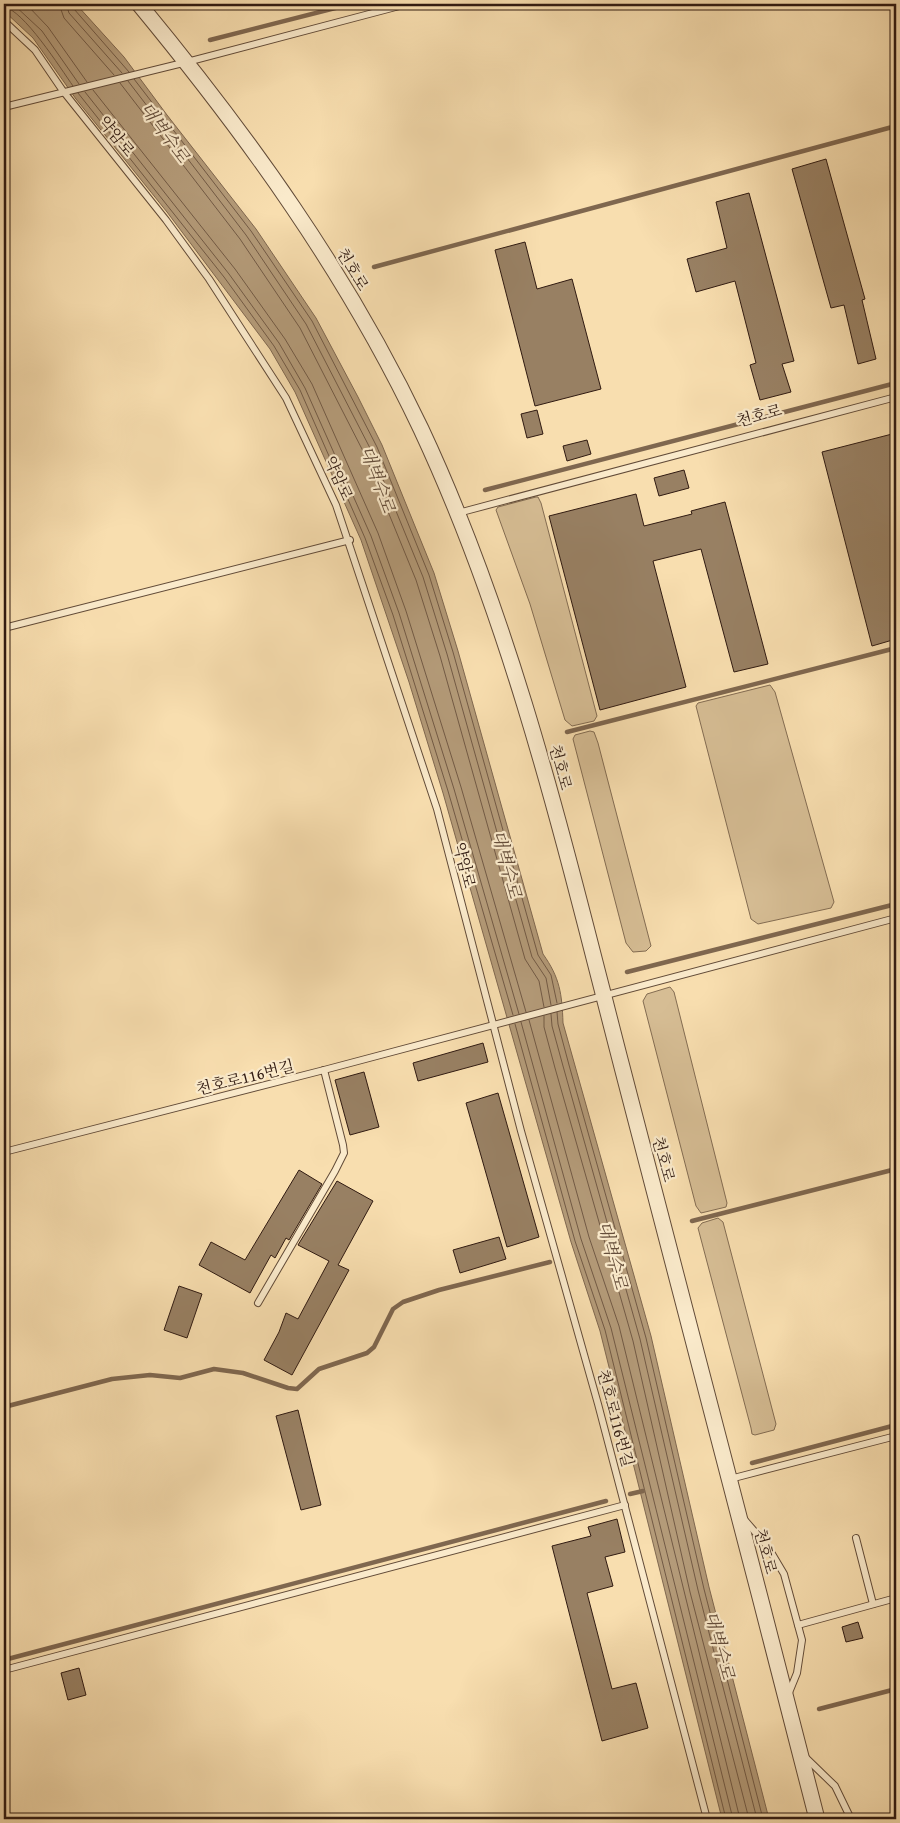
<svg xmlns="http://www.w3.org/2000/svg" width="900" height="1823" viewBox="0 0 900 1823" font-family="'Gentium Book Plus','Noto Serif KR',serif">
	<rect width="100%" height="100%" fill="#f8deaf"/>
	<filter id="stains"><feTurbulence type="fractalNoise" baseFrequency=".004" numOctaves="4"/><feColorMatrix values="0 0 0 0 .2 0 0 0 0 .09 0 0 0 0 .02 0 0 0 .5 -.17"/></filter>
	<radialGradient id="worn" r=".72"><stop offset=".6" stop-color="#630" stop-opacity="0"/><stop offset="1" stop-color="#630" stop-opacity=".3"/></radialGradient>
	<!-- green -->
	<g fill="#d6bd94" stroke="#836c52">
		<path d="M536,497H538L541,503L597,716L594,721L572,726L565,720L530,604L496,510L498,507Z"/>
		<path d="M770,685L775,692L834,902L831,908L758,924L751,919L696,706L698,703Z"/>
		<path d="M590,731L594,732L598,743L651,946L646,951L633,952L626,943L573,739L575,735Z"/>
		<path d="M670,987L674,992L727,1203L726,1207L701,1213L696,1206L643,1001L647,994Z"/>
		<path d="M718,1218L723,1222L776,1424L774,1430L755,1435L752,1434L751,1428L698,1228L702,1223Z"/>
	</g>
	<!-- water -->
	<path fill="#b49b79" stroke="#7f674f" d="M4,4H76L124,57L167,115L256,229L316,318L358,397L382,445L434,573L458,651L543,954C560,978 562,994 563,1023L651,1336L709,1587L769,1819H722L600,1331L571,1242L443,793L409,682L361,540L295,392L270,349L167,212L76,99L33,38L4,11Z"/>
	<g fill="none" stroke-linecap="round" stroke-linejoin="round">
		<!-- shore -->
		<g stroke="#725a45" stroke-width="1">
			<path d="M13,4L42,31L79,84"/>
			<path d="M26,4L48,27L87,82"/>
			<path d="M59,4L64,18L114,75"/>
			<path d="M66,4L69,13L122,73"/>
			<path d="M73,4L74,9L129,72"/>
			<path d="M4,7C23,9 61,69 73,86"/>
			<path d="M134,79L251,231L312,321L377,447L429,575L453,652L538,955L551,975L557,1003"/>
			<path d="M128,81L246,235L306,324L371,450L423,577L447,654L532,957L546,978L551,1005"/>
			<path d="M120,83L240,239L300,328L364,453L416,580L440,656L525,959L539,981L544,1007"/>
			<path d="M93,90L235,269L285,339L312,384L378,533L406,611L461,787L526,1012"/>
			<path d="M85,92L229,274L279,343L305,388L371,536L399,613L454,789L519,1014"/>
			<path d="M78,93L224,277L274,346L300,390L365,538L393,615L448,791L513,1015"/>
			<path d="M557,1012L558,1024L569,1065L646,1338L704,1589L763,1819"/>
			<path d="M551,1014L552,1026L563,1066L640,1339L698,1590L757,1819"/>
			<path d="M544,1016V1027L555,1068L633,1341L690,1592L749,1819"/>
			<path d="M529,1020L589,1237L619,1326L740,1819"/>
			<path d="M521,1022L581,1239L611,1328L733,1819"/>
			<path d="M515,1024L575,1241L605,1330L726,1819"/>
		</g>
		<!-- stream -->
		<g stroke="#7f674f" stroke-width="4.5">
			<path d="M210,40L351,4"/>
			<path d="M374,267L896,126"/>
			<path d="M485,490L896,383"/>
			<path d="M567,732L896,648"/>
			<path d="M627,972L896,904"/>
			<path d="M692,1221L896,1169"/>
			<path d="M4,1407L112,1379L150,1375L180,1378L214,1369L243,1373L288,1388L297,1389L319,1369L367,1353L374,1347L393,1309L403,1302L439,1290L550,1262"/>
			<path d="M752,1463L896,1425"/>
			<path d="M630,1494L643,1491"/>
			<path d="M4,1660L606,1501"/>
			<path d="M819,1709L896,1689"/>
		</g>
	</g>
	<!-- building -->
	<g fill="#988063" stroke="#301a11">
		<path d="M826,159L865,299L862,300L876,359L858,364L844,305L831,308L792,169Z"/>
		<path d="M749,193L794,361L782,364L791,392L760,400L750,365L756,363L735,281L696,292L687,259L727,248L716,202Z"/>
		<path d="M525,242L537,289L572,279L601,389L535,406L495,250Z"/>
		<path d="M537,410L543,434L527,438L521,414Z"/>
		<path d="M896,433V639L872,646L822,452Z"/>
		<path d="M587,440L591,454L567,461L563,446Z"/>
		<path d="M684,470L689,488L659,496L654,478Z"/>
		<path d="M636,494L644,526L692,514L691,511L725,502L768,664L734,672L701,549L653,561L686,687L600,710L549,516Z"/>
		<path d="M483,1043L488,1062L418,1081L413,1063Z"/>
		<path d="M364,1072L379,1127L350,1135L335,1080Z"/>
		<path d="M498,1093L539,1237L507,1247L466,1103Z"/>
		<path d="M299,1170L322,1184L289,1240L286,1238L275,1258L271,1255L250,1293L199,1265L211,1242L245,1260Z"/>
		<path d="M337,1181L373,1201L338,1265L349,1270L292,1375L264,1360L279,1332L286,1313L298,1319L329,1261L298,1245Z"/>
		<path d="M499,1237L506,1259L460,1273L453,1250Z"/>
		<path d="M179,1286L202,1294L187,1338L164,1330Z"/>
		<path d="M298,1410L321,1505L301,1510L276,1416Z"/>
		<path d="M617,1519L625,1552L605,1557L613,1586L587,1593L612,1689L636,1683L648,1728L602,1741L552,1546L591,1536L588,1527Z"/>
		<path d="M858,1622L863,1638L846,1642L842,1627Z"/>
		<path d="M79,1668L86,1695L68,1700L61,1673Z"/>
	</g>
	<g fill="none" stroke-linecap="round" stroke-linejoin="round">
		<!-- service casing -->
		<g stroke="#624b38" stroke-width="8">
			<g id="service">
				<path d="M4,21L35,50L63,91L166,220L209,279L286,398L336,505L437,809L521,1131L598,1404L707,1819"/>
				<path d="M4,107L187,62L407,4"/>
				<path d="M458,513L896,397"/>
				<path d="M4,628L350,540"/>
				<path d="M4,1152L324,1070L896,918"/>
				<path d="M258,1303L335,1171L344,1153L343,1145L324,1070"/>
				<path d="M730,1479L896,1436"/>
				<path d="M743,1518L768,1547L784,1574L802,1640L797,1673L788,1695"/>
				<path d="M856,1538L873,1604"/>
				<path d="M798,1625L896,1598"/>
				<path d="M4,1670L625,1505"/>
				<path d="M805,1757L835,1786L851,1819"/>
			</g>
		</g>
		<!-- tertiary casing -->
		<g stroke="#624b38" stroke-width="17">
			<path id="tertiary" d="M139,4C248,136 347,273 421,429C516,632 566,851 622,1067C687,1317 753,1568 817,1819"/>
		</g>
		<!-- service -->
		<use href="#service" stroke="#faeacb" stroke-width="6"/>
		<!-- tertiary -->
		<use href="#tertiary" stroke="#faeacb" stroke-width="15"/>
	</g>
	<g text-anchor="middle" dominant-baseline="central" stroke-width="4.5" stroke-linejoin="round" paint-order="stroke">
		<!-- street labels -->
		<g font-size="16" fill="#301a11" stroke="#faeacb">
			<text transform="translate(117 136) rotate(51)">약암로</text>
			<text transform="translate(353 269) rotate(59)">천호로</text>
			<text transform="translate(759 415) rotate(-15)">천호로</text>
			<text transform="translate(339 478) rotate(66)">약암로</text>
			<text transform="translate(561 767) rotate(75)">천호로</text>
			<text transform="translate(465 865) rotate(76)">약암로</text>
			<text transform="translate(245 1077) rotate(-14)">천호로116번길</text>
			<text transform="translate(664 1159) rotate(75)">천호로</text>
			<text transform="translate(616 1418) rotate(75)">천호로116번길</text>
			<text transform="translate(766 1551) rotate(75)">천호로</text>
		</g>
		<!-- water labels -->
		<g font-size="18" font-style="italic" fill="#654e3b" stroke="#faeacb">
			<text transform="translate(165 132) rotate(54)">대벽수로</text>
			<text transform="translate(378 479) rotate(70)">대벽수로</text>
			<text transform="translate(507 864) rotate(75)">대벽수로</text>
			<text transform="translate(613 1255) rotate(75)">대벽수로</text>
			<text transform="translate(720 1645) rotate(75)">대벽수로</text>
		</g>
	</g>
	<!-- margin -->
	<rect width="900" height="1823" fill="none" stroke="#f8deaf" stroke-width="20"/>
	<rect x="5" y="5" width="890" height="1813" fill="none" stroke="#301a11" stroke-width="2.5"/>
	<rect x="10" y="10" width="880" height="1803" fill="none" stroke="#301a11"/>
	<rect width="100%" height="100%" filter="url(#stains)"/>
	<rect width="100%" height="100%" fill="url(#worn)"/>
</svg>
